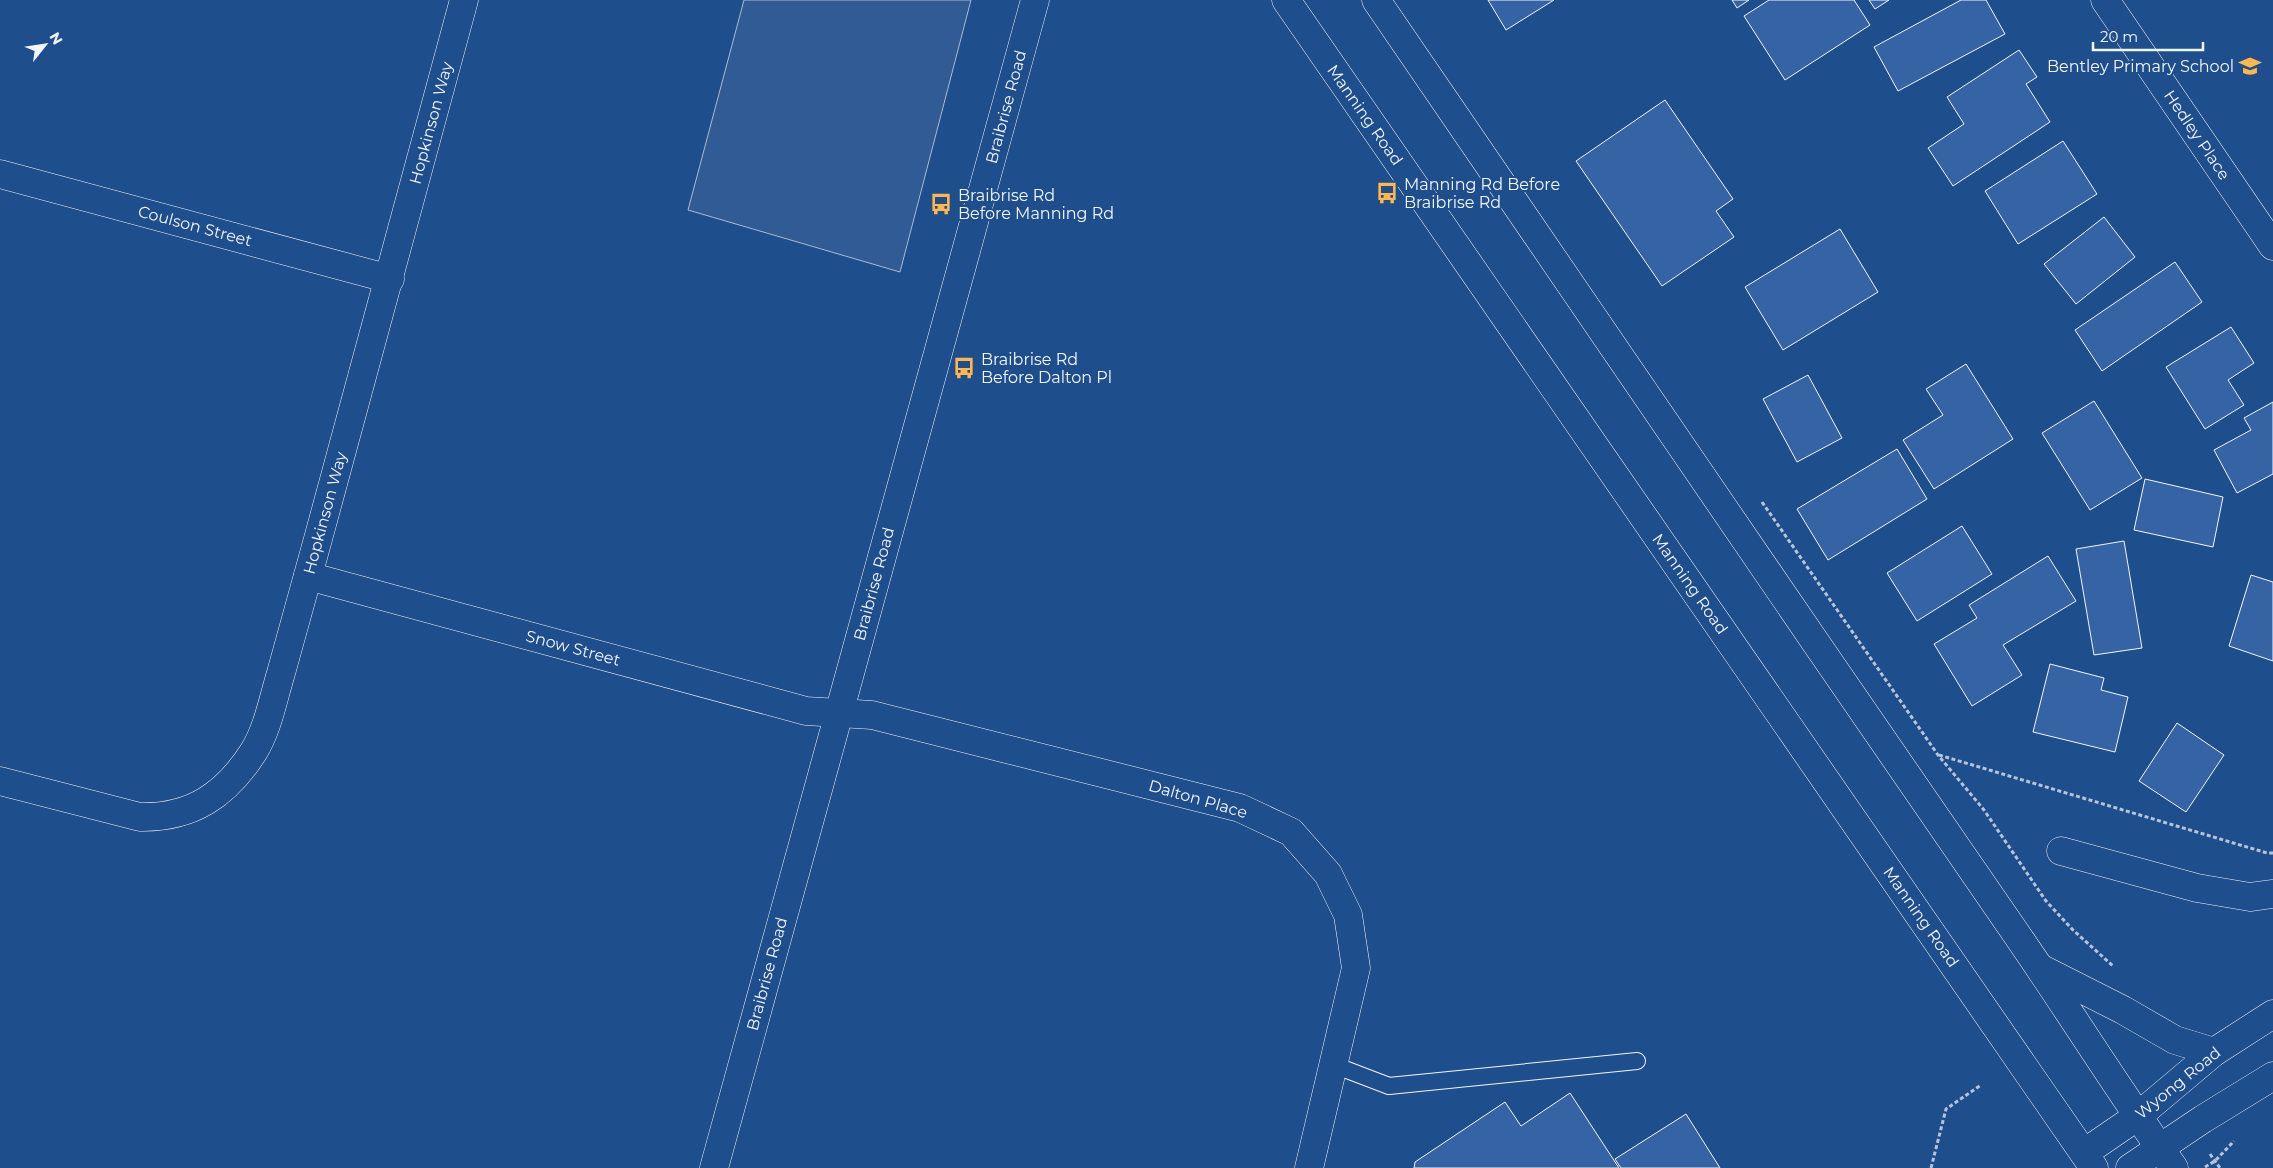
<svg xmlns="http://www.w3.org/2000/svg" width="2273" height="1168" viewBox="0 0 2273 1168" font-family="Montserrat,sans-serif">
	<rect width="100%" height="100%" fill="#1f4e8c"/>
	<!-- green -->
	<path fill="#305b95" stroke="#a8bbd7" d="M744,0H971L900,272L688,210Z"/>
	<!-- building -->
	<g fill="#3563a3" stroke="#f2f6ff">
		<path d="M1488,0H1554L1506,30Z"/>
		<path d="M1732,0H1749L1737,8Z"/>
		<path d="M1769,0H1854L1870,25L1785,80L1744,16Z"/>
		<path d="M1869,0H1889L1875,9Z"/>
		<path d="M1961,0H1986L2005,34L1898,91L1874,47Z"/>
		<path d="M2019,50L2037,77L2026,84L2050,122L1953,186L1928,148L1964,124L1947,97Z"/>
		<path d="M1665,100L1733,199L1716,211L1734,237L1662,286L1576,161Z"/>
		<path d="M2063,141L2097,194L2018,244L1985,191Z"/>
		<path d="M2104,217L2135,257L2076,304L2044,264Z"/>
		<path d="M1840,229L1878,292L1783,350L1745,287Z"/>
		<path d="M2175,262L2202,302L2102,371L2075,330Z"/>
		<path d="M2231,327L2254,363L2228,380L2244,405L2205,429L2166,367Z"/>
		<path d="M1966,364L2013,439L1934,489L1903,440L1943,415L1926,389Z"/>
		<path d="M1808,375L1842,438L1797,462L1763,399Z"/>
		<path d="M2094,401L2142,478L2090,510L2042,433Z"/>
		<path d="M2273,402V474L2237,493L2214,450L2251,430L2244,418Z"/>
		<path d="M1897,449L1927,499L1828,560L1797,509Z"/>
		<path d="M2145,479L2223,497L2213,547L2134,530Z"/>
		<path d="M1962,526L1992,574L1917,621L1887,573Z"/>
		<path d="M2124,541L2142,648L2094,655L2076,549Z"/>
		<path d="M2048,556L2076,601L2003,645L2022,675L1972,706L1934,644L1977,618L1969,605Z"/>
		<path d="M2251,575L2273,582V661L2229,646Z"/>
		<path d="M2050,664L2104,678L2101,690L2128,697L2115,752L2033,732Z"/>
		<path d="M2177,723L2224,755L2186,812L2139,781Z"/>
		<path d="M1570,1093L1619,1168H1414L1415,1162L1505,1102L1521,1126Z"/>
		<path d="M1686,1114L1720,1168H1621L1615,1159Z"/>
	</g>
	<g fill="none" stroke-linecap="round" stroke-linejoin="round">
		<!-- lane casing -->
		<g stroke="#f2f6ff" stroke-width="18">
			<path id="lane" d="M1334,1065L1389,1086L1637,1061"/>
		</g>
		<!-- street casing -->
		<g stroke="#f2f6ff" stroke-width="29">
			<g id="street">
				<path d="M2105,0L2273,246"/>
				<path d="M0,174L390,279"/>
				<path d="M308,576L806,711L872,715L1240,808L1291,832L1328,874L1348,915L1356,968L1309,1168"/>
				<path d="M0,781L140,817C192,818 226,795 254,751C268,728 273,699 281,673C293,628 306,584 318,539C368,360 416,180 464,0"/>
				<path d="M2061,851L2197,888L2250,897L2273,894"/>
			</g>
		</g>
		<!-- secondary casing -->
		<g stroke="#f2f6ff" stroke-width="29">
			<g id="secondary">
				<path d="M2040,968L2123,1010L2175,1040L2214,1052"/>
				<path d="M2084,1153L2138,1116L2214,1052L2273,1014"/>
				<path d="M714,1168L1035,0"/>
				<path d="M2130,1168L2203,1119L2273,1076"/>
			</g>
		</g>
		<!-- primary casing -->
		<g stroke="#f2f6ff" stroke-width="29">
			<g id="primary">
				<path d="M1286,0L2094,1168"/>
				<path d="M1376,0C1588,311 1801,622 2015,932C2069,1010 2119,1091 2174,1168"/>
			</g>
		</g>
		<!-- path -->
		<g stroke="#b3c4dc" stroke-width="3" stroke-dasharray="4 2.5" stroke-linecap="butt">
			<path d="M1762,502L1938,755L1984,810L2046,901L2073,930L2113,966"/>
			<path d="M1939,755L2267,853H2273"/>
			<path d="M2210,1154L2220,1168"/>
			<path d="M2205,1167L2215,1161L2234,1141"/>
			<path d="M1931,1168L1946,1109L1981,1085"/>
		</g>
		<!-- lane -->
		<use href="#lane" stroke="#1f4e8c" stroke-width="16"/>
		<!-- street -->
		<use href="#street" stroke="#1f4e8c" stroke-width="28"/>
		<!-- secondary -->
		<use href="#secondary" stroke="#1f4e8c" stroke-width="28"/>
		<!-- primary -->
		<use href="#primary" stroke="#1f4e8c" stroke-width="28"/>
	</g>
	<!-- icons -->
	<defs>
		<g id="school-bare" transform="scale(1.725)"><path d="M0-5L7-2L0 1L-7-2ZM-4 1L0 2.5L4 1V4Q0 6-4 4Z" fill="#ffb74d" stroke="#1f4e8c" stroke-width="2.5" paint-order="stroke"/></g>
		<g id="bus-bare" transform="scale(1.725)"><path d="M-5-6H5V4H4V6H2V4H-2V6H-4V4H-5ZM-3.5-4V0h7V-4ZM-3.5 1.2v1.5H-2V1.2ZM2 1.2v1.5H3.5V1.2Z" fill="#ffb74d" stroke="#1f4e8c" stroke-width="2.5" paint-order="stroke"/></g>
	</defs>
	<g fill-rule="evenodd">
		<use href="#school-bare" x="2250" y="66"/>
		<use href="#bus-bare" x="1387" y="193"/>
		<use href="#bus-bare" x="941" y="204"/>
		<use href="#bus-bare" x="964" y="368"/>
	</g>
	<g text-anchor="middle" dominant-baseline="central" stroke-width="4" stroke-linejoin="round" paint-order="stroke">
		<!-- poi labels -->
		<g font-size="16" fill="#f2f6ff" stroke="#1f4e8c" text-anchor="start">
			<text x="2234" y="66" text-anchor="end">Bentley Primary School</text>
			<text x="1404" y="184">Manning Rd Before<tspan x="1404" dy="18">Braibrise Rd</tspan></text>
			<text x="958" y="195">Braibrise Rd<tspan x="958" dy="18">Before Manning Rd</tspan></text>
			<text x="981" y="359">Braibrise Rd<tspan x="981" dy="18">Before Dalton Pl</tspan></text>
		</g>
		<!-- street labels -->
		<g font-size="16" fill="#f2f6ff" stroke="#1f4e8c">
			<text transform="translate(1006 107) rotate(-75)">Braibrise Road</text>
			<text transform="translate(1365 115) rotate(55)">Manning Road</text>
			<text transform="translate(431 123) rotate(-75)">Hopkinson Way</text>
			<text transform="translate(2197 135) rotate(56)">Hedley Place</text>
			<text transform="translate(195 226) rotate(15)">Coulson Street</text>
			<text transform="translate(325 513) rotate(-75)">Hopkinson Way</text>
			<text transform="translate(874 584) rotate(-75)">Braibrise Road</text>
			<text transform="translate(1690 584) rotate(55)">Manning Road</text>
			<text transform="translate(573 648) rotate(15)">Snow Street</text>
			<text transform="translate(1198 799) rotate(16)">Dalton Place</text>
			<text transform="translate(1921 917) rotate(55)">Manning Road</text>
			<text transform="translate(767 974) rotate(-75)">Braibrise Road</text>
			<text transform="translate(2178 1083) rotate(-39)">Wyong Road</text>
		</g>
	</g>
	<!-- north arrow -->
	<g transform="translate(45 45) rotate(60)" stroke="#1f4e8c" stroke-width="4" paint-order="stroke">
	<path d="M0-4L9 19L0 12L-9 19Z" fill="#f2f6ff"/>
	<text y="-8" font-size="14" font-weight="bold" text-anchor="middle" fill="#f2f6ff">N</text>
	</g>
	<!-- scale -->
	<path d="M2093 42v8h110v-8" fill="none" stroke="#f2f6ff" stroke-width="2.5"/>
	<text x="2100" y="42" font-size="15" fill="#f2f6ff" stroke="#1f4e8c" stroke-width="4" paint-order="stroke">20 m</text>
</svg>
